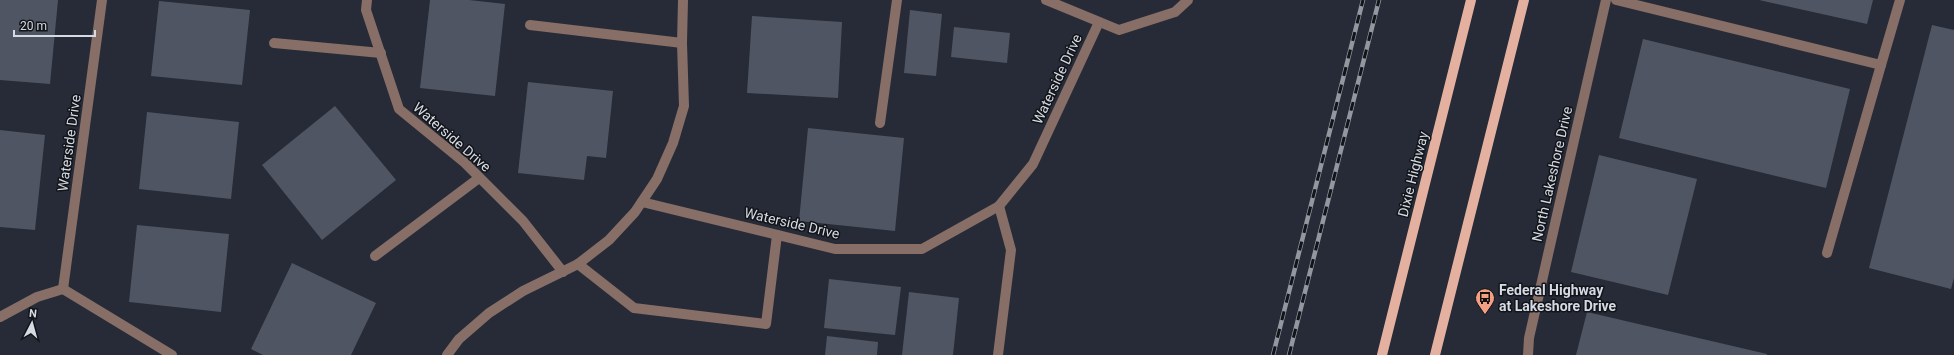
<svg xmlns="http://www.w3.org/2000/svg" width="1954" height="355" viewBox="0 0 1954 355" font-family="Roboto,sans-serif">
	<rect width="100%" height="100%" fill="#262b37"/>
	<!-- building -->
	<g fill="#4f5562">
		<path d="M0,0H58L50,84L0,80Z"/>
		<path d="M430,0H469L505,4L495,96L420,88Z"/>
		<path d="M1759,0H1873L1867,24Z"/>
		<path d="M159,1L250,10L242,85L151,76Z"/>
		<path d="M910,10L942,14L936,76L904,73Z"/>
		<path d="M752,16L842,22L838,98L747,93Z"/>
		<path d="M1932,25L1954,30V278L1951,289L1869,268Z"/>
		<path d="M954,27L1010,33L1007,63L951,57Z"/>
		<path d="M1643,39L1850,89L1826,188L1619,138Z"/>
		<path d="M528,82L613,91L606,158L587,156L584,180L518,173Z"/>
		<path d="M335,106L396,180L322,240L262,165Z"/>
		<path d="M147,112L239,122L231,199L139,189Z"/>
		<path d="M808,128L904,138L895,231L799,221Z"/>
		<path d="M0,130L45,135L35,230L0,227Z"/>
		<path d="M1599,155L1697,179L1668,295L1571,272Z"/>
		<path d="M137,225L229,234L221,312L129,302Z"/>
		<path d="M292,263L376,303L351,355H263L251,349Z"/>
		<path d="M829,279L901,287L895,335L824,328Z"/>
		<path d="M909,292L959,298L953,355H902Z"/>
		<path d="M1587,312L1767,354V355H1576Z"/>
		<path d="M827,336L878,342L877,355H825Z"/>
	</g>
	<g fill="none" stroke-linecap="round" stroke-linejoin="round">
		<!-- minor -->
		<g stroke="#876e66" stroke-width="10">
			<path d="M367,0L366,10L399,109L465,163L523,221L563,272"/>
			<path d="M1046,0L1119,30L1175,12L1188,0"/>
			<path d="M1616,0L1881,65L1900,0"/>
			<path d="M530,25L682,43"/>
			<path d="M274,43L381,53"/>
			<path d="M880,123L897,0"/>
			<path d="M642,202L835,249H922L999,206L1033,164L1099,22"/>
			<path d="M1827,253L1881,65"/>
			<path d="M375,256L479,178"/>
			<path d="M578,264L634,308L766,324L777,235"/>
			<path d="M63,289L102,0"/>
			<path d="M0,317L37,297L63,289L172,355"/>
			<path d="M447,355L459,339L489,313L523,291L578,264L609,240L635,212L657,179L673,143L684,106L682,43L683,0"/>
			<path d="M998,355L1011,250L999,206"/>
			<path d="M1528,355L1529,338L1606,0"/>
		</g>
		<!-- major -->
		<g stroke="#e4b1a0" stroke-width="10">
			<path d="M1382,355L1471,0"/>
			<path d="M1435,355L1524,0"/>
		</g>
		<!-- rail casing -->
		<g stroke="#9397a0" stroke-width="4.5">
			<g id="rail">
				<path d="M1273,355L1363,0"/>
				<path d="M1289,355L1379,0"/>
			</g>
		</g>
		<!-- rail -->
		<use href="#rail" stroke="#111419" stroke-width="3" stroke-dasharray="9" stroke-linecap="butt"/>
	</g>
	<!-- icons -->
	<defs>
		<g id="bus-pin" transform="scale(1)"><path d="M0 17L-7.5 6A9.5 9.5 0 1 1 7.5 6Z" fill="#f39f84" stroke="#111419"/><path d="M-5-6H5V4H4V6H2V4H-2V6H-4V4H-5ZM-3.5-4V0h7V-4ZM-3.5 1.2v1.5H-2V1.2ZM2 1.2v1.5H3.5V1.2Z" fill="#111"/></g>
	</defs>
	<g fill-rule="evenodd">
		<use href="#bus-pin" x="1485" y="298"/>
	</g>
	<g text-anchor="middle" dominant-baseline="central" stroke-width="3" stroke-linejoin="round" paint-order="stroke">
		<!-- street labels -->
		<g font-size="14" fill="#d6dae2" stroke="#111419">
			<text transform="translate(1057 79) rotate(-65)">Waterside Drive</text>
			<text transform="translate(452 137) rotate(41)">Waterside Drive</text>
			<text transform="translate(69 143) rotate(-82)">Waterside Drive</text>
			<text transform="translate(1413 174) rotate(-76)">Dixie Highway</text>
			<text transform="translate(1552 174) rotate(-77)">North Lakeshore Drive</text>
			<text transform="translate(792 223) rotate(13)">Waterside Drive</text>
		</g>
		<!-- poi labels -->
		<g font-size="14" font-weight="bold" fill="#d6dae2" stroke="#111419" text-anchor="start">
			<text x="1499" y="290">Federal Highway<tspan x="1499" dy="16">at Lakeshore Drive</tspan></text>
		</g>
	</g>
	<!-- north arrow -->
	<g transform="translate(32 323) rotate(6)" stroke="#111419" stroke-width="3" paint-order="stroke">
	<path d="M0-3L7 15L0 10L-7 15Z" fill="#d6dae2"/>
	<text y="-6" font-size="11" font-weight="bold" text-anchor="middle" fill="#d6dae2">N</text>
	</g>
	<!-- scale -->
	<path d="M14 30v6h81v-6" fill="none" stroke="#d6dae2" stroke-width="2"/>
	<text x="20" y="30" font-size="12" fill="#d6dae2" stroke="#111419" stroke-width="3" paint-order="stroke">20 m</text>
</svg>
